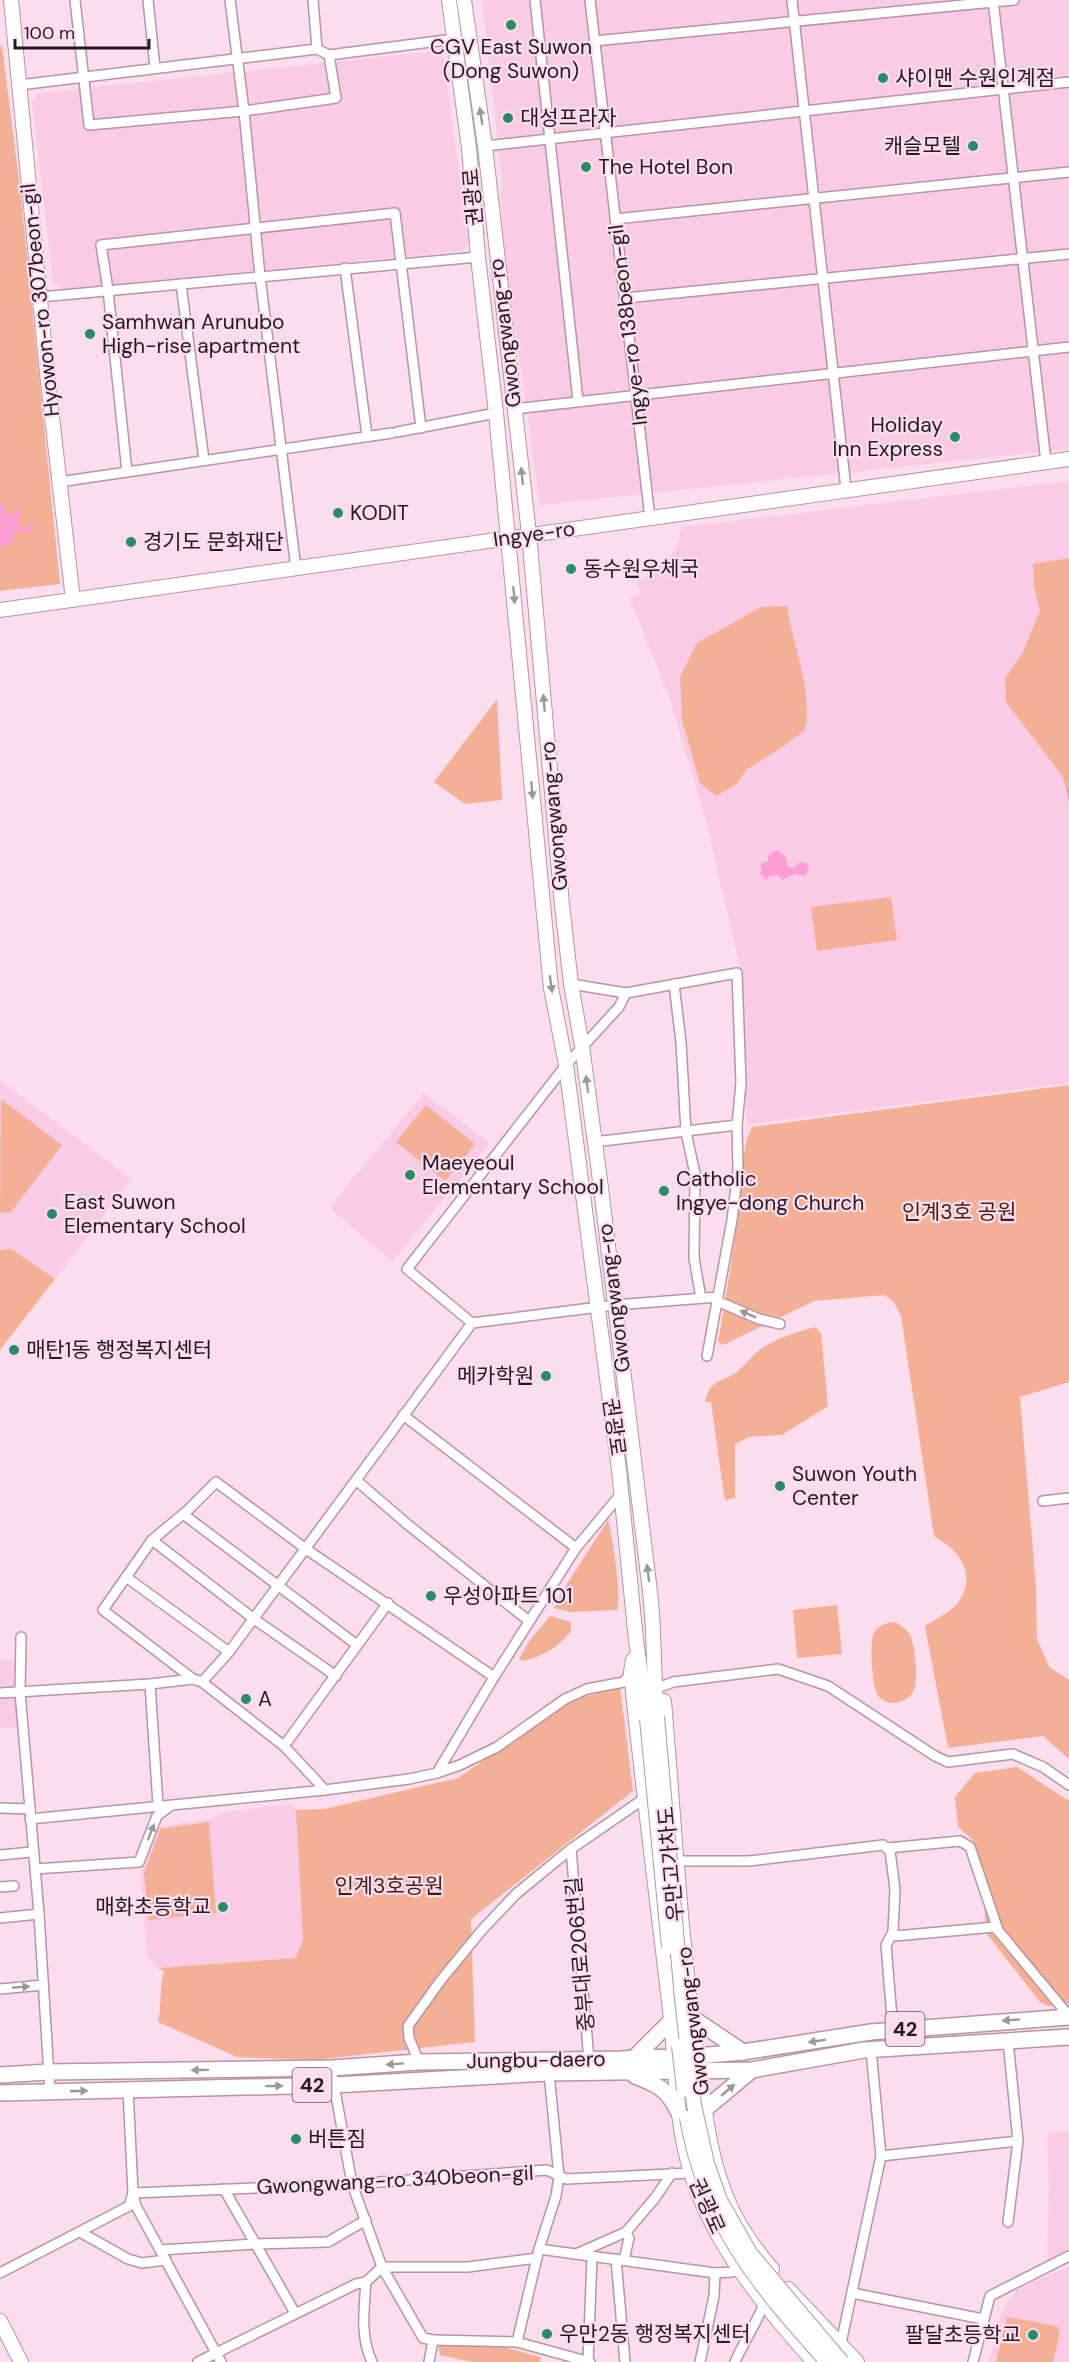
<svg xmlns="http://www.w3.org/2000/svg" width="1069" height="2362" viewBox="0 0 1069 2362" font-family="'DM Sans','Noto Sans KR',sans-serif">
	<rect width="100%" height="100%" fill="#fcddee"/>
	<!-- built -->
	<g fill="#f9cbe5">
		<path d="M482,0H1069V449L540,505L506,266L500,194L503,191Z"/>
		<path d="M436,51L443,57L469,243L463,251L64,289L53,282L32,102L39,93Z"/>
		<path d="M1069,481V1083L747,1125L740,968L707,823L668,694L630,599L641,594L637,582L654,571L671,555L677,546L682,527Z"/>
		<path d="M0,1081L131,1179L55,1279L11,1249L0,1250Z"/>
		<path d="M424,1093L489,1143L392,1262L330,1207Z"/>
		<path d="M14,1659L15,1696L19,1701L21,1728H0V1660Z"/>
		<path d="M293,1804L296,1810L303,1941L295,1958L158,1968L147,1956L141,1872L153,1835L162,1826L210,1819L229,1811Z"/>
		<path d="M1069,2131V2253L1047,2261L1049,2191L1047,2134Z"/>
		<path d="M1069,2266V2362H989L1003,2308L1017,2290Z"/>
	</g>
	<!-- green -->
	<g fill="#f4b094">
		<path d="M2,46L20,188L60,584L0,591V47Z"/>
		<path d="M1069,558V802L1063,777L1006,702L1005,678L1022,654L1040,611L1034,586L1033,564Z"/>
		<path d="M787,606C793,647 813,689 805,730L781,748L747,769L737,784L716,796L700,783L682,720L680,677L697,643L761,607Z"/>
		<path d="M497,699L502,800L465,804L434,782Z"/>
		<path d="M891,897L897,940L817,951L811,907Z"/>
		<path d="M1069,1085V1382L1020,1397L1036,1586L1037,1639L1049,1667L1069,1680V1759L1043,1736L948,1748L925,1626C934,1619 950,1613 957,1604C978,1576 961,1551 935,1537L933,1529L901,1316L893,1301L884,1295L814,1301L723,1345L718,1342C727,1293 734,1244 741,1195C744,1172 741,1148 752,1127Z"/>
		<path d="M1,1099L62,1145L11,1212L0,1213Z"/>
		<path d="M426,1105L475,1144L445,1181L396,1142Z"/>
		<path d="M11,1249L55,1279L0,1350V1250Z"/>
		<path d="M815,1327L821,1333L828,1406L782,1435L749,1437L735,1444V1498L726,1500L724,1496L711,1402H705C711,1377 721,1384 738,1371C745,1365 751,1357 758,1351C775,1338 795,1333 815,1327Z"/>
		<path d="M608,1520C612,1531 622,1601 617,1610L571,1612L554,1608L563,1590Z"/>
		<path d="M837,1605L842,1654L797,1658L793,1610Z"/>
		<path d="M550,1616L571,1622V1631C558,1647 544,1656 523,1661L519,1659L528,1643Z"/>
		<path d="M894,1622C900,1625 905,1628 909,1633C915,1642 919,1682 913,1692C906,1704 887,1707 878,1696C872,1688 869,1641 874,1633C879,1625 886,1623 894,1622Z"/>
		<path d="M620,1687L633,1791L471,1919L475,2042L314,2060L237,2057L158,2022C162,2005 159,1988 164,1971L158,1968L295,1958L303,1941L296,1810L324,1809L458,1778L573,1700Z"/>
		<path d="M1017,1767L1069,1801V2004L1049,2006L1040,2002L986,1933L984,1904L972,1839L958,1827L955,1797L975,1773Z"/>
		<path d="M209,1822L216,1913L149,1920L144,1873L160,1829Z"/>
		<path d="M1007,2317L1057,2326L1060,2333L1053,2362H996Z"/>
		<path d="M438,2344L507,2348L540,2357L541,2360L539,2362H471L440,2355Z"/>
	</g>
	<!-- water -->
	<g fill="#fd9dd6">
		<path d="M5,504L4,513L13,515L17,508L20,513V527L27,528L30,522L34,524L31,533L13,530L12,535L17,536L6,547L0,545V505Z"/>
		<path d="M777,850L785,856L788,867L792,868L801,862L806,863L809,867L807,874L803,876L794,874L783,880L777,875L769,876L767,880L760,874L762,869L760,864L768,861L769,854Z"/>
	</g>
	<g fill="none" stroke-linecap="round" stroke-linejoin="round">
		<!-- street casing -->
		<g stroke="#b793a7" stroke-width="12">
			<g id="street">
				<path d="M75,0L89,125L244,111L336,98L329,55"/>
				<path d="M148,0L155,68"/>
				<path d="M230,0L244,111L260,276L296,569"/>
				<path d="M313,0L317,49"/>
				<path d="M535,0L578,401"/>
				<path d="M590,0L650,518"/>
				<path d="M792,0L846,489"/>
				<path d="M993,0L1046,462"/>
				<path d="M594,41L1014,0"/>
				<path d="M19,85L317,49L329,55L454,39"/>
				<path d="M485,146L1069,82"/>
				<path d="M615,219L1069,172"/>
				<path d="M345,268L367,436"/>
				<path d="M181,284L204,460"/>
				<path d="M40,297L478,257"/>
				<path d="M625,298L1069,254"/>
				<path d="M514,409L1069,347"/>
				<path d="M397,432L496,413"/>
				<path d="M127,472L108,290L101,245L395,213L421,428"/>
				<path d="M59,482L392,433"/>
				<path d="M571,984L626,993L737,973L741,1083L737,1125L738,1169L732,1220L707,1356"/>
				<path d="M674,984L681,1042L686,1132L695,1174L694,1258L701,1298"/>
				<path d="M594,1142L737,1125"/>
				<path d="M717,1301L759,1319L780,1324"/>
				<path d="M472,1323L407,1269L566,1065L619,1007L626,993"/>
				<path d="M403,1415L576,1548"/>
				<path d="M356,1480L407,1524L529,1621"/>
				<path d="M1043,1501L1069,1498"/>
				<path d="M183,1514L357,1645"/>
				<path d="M152,1540L254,1619L336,1676"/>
				<path d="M126,1577L229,1652"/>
				<path d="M21,1637L20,1692L39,1914L50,2092"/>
				<path d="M202,1682L229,1652L472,1323L615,1305L718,1297"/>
				<path d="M150,1684L158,1805"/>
				<path d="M663,1686L673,1682L778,1669L828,1686L935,1756L948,1762L1013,1754L1043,1767L1069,1785"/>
				<path d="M0,1693L150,1684L193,1679"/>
				<path d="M284,1746L388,1603"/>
				<path d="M437,1773L494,1677L576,1548L621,1494"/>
				<path d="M325,1790L284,1746L202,1682L193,1679L103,1610L152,1540L188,1510L216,1482L306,1549L494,1677"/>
				<path d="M0,1808L30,1809"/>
				<path d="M30,1819L325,1790L409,1779L437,1773L460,1765L497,1747L565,1699L587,1689L624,1682L631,1672"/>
				<path d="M888,1848L960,1841L970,1847L998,1930"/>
				<path d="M571,1849L589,2060"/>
				<path d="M0,1855L32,1852"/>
				<path d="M677,1861H749L883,1845L890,1851L895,1889L893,1932L895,1936L995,1927L1069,2016"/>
				<path d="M35,1869L139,1862L157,1816L169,1807"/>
				<path d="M0,1887L14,1886"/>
				<path d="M0,1918L39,1914"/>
				<path d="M893,1932L886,1945L893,2030"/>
				<path d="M0,1989L43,1985"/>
				<path d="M419,2062L409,2038L408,2026L441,1980L482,1930L516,1894L571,1849L645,1798"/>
				<path d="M331,2068L352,2184L382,2267L423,2338L433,2340L429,2362"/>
				<path d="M128,2089L133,2193L136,2206L221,2362"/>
				<path d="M881,2156L1018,2141L1008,2041"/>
				<path d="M224,2189L295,2313"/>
				<path d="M1008,2222L1018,2141"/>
				<path d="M80,2232L128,2259L142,2263L166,2260"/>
				<path d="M539,2249L715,2273L732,2272L745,2268"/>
				<path d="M160,2250L255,2244L328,2242L366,2220"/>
				<path d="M576,2254L626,2232"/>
				<path d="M616,2259L625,2362"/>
				<path d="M624,2260L629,2238L626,2232L655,2198L672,2173"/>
				<path d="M0,2273L129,2206L133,2193L352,2184L547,2170L566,2179L691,2173"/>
				<path d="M366,2282C364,2311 360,2336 372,2362"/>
				<path d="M852,2293L983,2319"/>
				<path d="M433,2340L517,2342L590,2362"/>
				<path d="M517,2342L539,2249L556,2196L559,2176L549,2073"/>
				<path d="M840,2348L881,2156L871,2050"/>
				<path d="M198,2362L356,2284L366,2282L382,2267H468L537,2258"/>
				<path d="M588,2362L592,2256"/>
				<path d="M700,2362L714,2296L715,2273"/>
				<path d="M735,2362C744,2341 757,2323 765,2301"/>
				<path d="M973,2362L990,2296L1069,2256"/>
			</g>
		</g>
		<!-- secondary casing -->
		<g stroke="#b793a7" stroke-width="16">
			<g id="secondary">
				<path d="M11,0L48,382L73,600"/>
				<path d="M449,0L469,148L478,257L496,413L551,988L566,1065L619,1470L636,1640L647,1719"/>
				<path d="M464,0L485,146L529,534L562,905L571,984L582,1046L601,1188L650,1592C655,1634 653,1675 657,1717"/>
				<path d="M0,610L1069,459"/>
				<path d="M633,1660L631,1672L634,1702C645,1805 658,1908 670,2010C676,2064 675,2120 691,2173C713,2244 765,2307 814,2362"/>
				<path d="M664,1701C674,1819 680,1938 697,2054C705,2106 707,2151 728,2201C738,2226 755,2249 772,2269"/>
				<path d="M788,2289L857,2362"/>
				<path d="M0,2321L21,2362"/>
			</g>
		</g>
		<!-- primary casing -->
		<g stroke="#b793a7" stroke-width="18">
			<g id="primary">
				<path d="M691,2017L743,2052"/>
				<path d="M634,2058L671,2021"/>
				<path d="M0,2075L48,2072L331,2068L419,2062L621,2059L651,2057L673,2058L743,2052L871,2032L1069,2017"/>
				<path d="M635,2076C659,2085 668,2090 679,2113"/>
				<path d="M0,2093L334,2085L549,2073L752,2070L864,2050L1069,2037"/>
				<path d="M704,2110L752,2070"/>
			</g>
		</g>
		<!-- street -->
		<use href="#street" stroke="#fff" stroke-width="9"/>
		<!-- secondary -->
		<use href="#secondary" stroke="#fff" stroke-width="14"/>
		<!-- primary -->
		<use href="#primary" stroke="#fff" stroke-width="15"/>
		<!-- secondary-bridge casing -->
		<g stroke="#b793a7" stroke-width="16" stroke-linecap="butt">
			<g id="secondary-bridge">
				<path d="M657,1717L682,1999L694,2105L707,2163L720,2200L750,2253L842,2362"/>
				<path d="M647,1719L669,1947"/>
				<path d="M679,2046L684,2090"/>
				<path d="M687,2118C705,2223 758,2285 827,2362"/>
			</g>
		</g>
		<!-- secondary-bridge -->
		<use href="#secondary-bridge" stroke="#fff" stroke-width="14"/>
	</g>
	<!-- one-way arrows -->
	<defs><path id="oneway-solid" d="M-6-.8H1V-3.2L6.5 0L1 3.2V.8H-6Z" transform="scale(1.5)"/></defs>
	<g fill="#9d979b">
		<use href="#oneway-solid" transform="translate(481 116) rotate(-99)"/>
		<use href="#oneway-solid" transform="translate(522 476) rotate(-96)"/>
		<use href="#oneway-solid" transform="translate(514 595) rotate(85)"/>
		<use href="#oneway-solid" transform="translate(544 703) rotate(-95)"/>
		<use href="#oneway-solid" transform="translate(532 790) rotate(85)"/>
		<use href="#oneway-solid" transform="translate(551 984) rotate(82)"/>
		<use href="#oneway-solid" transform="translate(587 1084) rotate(-97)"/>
		<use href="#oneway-solid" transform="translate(748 1314) rotate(-156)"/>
		<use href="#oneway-solid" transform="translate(648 1573) rotate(-97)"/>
		<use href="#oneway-solid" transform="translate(151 1832) rotate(-69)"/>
		<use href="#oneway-solid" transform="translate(21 1987) rotate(-5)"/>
		<use href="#oneway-solid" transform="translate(1011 2020) rotate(176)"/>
		<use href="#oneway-solid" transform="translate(817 2041) rotate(171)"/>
		<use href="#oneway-solid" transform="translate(395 2064) rotate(176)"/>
		<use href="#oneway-solid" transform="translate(200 2070) rotate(179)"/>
		<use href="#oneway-solid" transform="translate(274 2086) rotate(-1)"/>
		<use href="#oneway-solid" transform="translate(728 2090) rotate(-40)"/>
		<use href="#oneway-solid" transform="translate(79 2091) rotate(-2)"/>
	</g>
	<!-- markers -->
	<g fill="#288c67" stroke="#fcddee" stroke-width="2">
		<circle cx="511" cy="25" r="6"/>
		<circle cx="883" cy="78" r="6"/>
		<circle cx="508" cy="118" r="6"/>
		<circle cx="973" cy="146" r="6"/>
		<circle cx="586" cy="167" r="6"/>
		<circle cx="90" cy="334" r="6"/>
		<circle cx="955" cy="437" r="6"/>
		<circle cx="338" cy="513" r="6"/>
		<circle cx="131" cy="542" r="6"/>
		<circle cx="571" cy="569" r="6"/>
		<circle cx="410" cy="1175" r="6"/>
		<circle cx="664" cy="1191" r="6"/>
		<circle cx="52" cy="1214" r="6"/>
		<circle cx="14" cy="1350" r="6"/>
		<circle cx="546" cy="1376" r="6"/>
		<circle cx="780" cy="1486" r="6"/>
		<circle cx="431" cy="1596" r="6"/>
		<circle cx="246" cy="1699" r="6"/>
		<circle cx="223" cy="1907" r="6"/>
		<circle cx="296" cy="2139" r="6"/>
		<circle cx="547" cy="2334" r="6"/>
		<circle cx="1033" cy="2335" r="6"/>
	</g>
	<g text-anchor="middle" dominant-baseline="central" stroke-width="4.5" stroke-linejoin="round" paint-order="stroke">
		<!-- shield labels -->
		<g fill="#fcddee" stroke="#66535e" stroke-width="1.5">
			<rect x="885.5" y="2012" width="39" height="34" rx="4.5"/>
			<rect x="292.5" y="2068" width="39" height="34" rx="4.5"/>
		</g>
		<g font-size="20" font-weight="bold" fill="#251820">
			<text x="905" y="2029">42</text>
			<text x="312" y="2085">42</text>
		</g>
		<!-- poi labels -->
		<g font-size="21" fill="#251820" stroke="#fcddee" text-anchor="start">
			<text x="511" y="47" text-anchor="middle">CGV East Suwon<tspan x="511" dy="24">(Dong Suwon)</tspan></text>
			<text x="895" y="78">샤이맨 수원인계점</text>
			<text x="520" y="118">대성프라자</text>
			<text x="961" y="146" text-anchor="end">캐슬모텔</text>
			<text x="598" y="167">The Hotel Bon</text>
			<text x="102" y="322">Samhwan Arunubo<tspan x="102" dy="24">High-rise apartment</tspan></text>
			<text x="943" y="425" text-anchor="end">Holiday<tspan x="943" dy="24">Inn Express</tspan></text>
			<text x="350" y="513">KODIT</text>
			<text x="143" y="542">경기도 문화재단</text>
			<text x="583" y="569">동수원우체국</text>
			<text x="422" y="1163">Maeyeoul<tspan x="422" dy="24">Elementary School</tspan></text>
			<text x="676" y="1179">Catholic<tspan x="676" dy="24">Ingye-dong Church</tspan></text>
			<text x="64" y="1202">East Suwon<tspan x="64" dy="24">Elementary School</tspan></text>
			<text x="26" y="1350">매탄1동 행정복지센터</text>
			<text x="534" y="1376" text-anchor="end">메카학원</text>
			<text x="792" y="1474">Suwon Youth<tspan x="792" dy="24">Center</tspan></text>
			<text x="443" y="1596">우성아파트 101</text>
			<text x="258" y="1699">A</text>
			<text x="211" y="1907" text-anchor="end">매화초등학교</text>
			<text x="308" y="2139">버튼짐</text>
			<text x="559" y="2334">우만2동 행정복지센터</text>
			<text x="1021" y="2335" text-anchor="end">팔달초등학교</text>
		</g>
		<!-- street labels -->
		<g font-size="21" fill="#251820" stroke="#fcddee">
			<text transform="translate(473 197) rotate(-95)">권광로</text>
			<text transform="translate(40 300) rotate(-96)">Hyowon-ro 307beon-gil</text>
			<text transform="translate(628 325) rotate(-97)">Ingye-ro 138beon-gil</text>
			<text transform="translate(505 333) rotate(-97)">Gwongwang-ro</text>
			<text transform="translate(534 534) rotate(-8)">Ingye-ro</text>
			<text transform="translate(554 816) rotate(-95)">Gwongwang-ro</text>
			<text transform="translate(614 1298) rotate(-97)">Gwongwang-ro</text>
			<text transform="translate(614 1427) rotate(82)">권광로</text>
			<text transform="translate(671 1864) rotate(-95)">우만고가차도</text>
			<text transform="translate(580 1954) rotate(-95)">중부대로206번길</text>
			<text transform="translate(693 2021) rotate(-97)">Gwongwang-ro</text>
			<text transform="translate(536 2060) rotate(-1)">Jungbu-daero</text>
			<text transform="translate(395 2180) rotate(-3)">Gwongwang-ro 340beon-gil</text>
			<text transform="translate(707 2206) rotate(66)">권광로</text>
		</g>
		<!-- park labels -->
		<g font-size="21" fill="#451f0d" stroke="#fcddee">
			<text x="959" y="1212">인계3호 공원</text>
			<text x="389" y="1886">인계3호공원</text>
		</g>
	</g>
	<!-- scale -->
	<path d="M15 39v9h134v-9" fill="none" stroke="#251820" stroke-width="3"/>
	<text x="24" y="39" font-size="18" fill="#251820" stroke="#fcddee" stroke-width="4.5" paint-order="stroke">100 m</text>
</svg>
